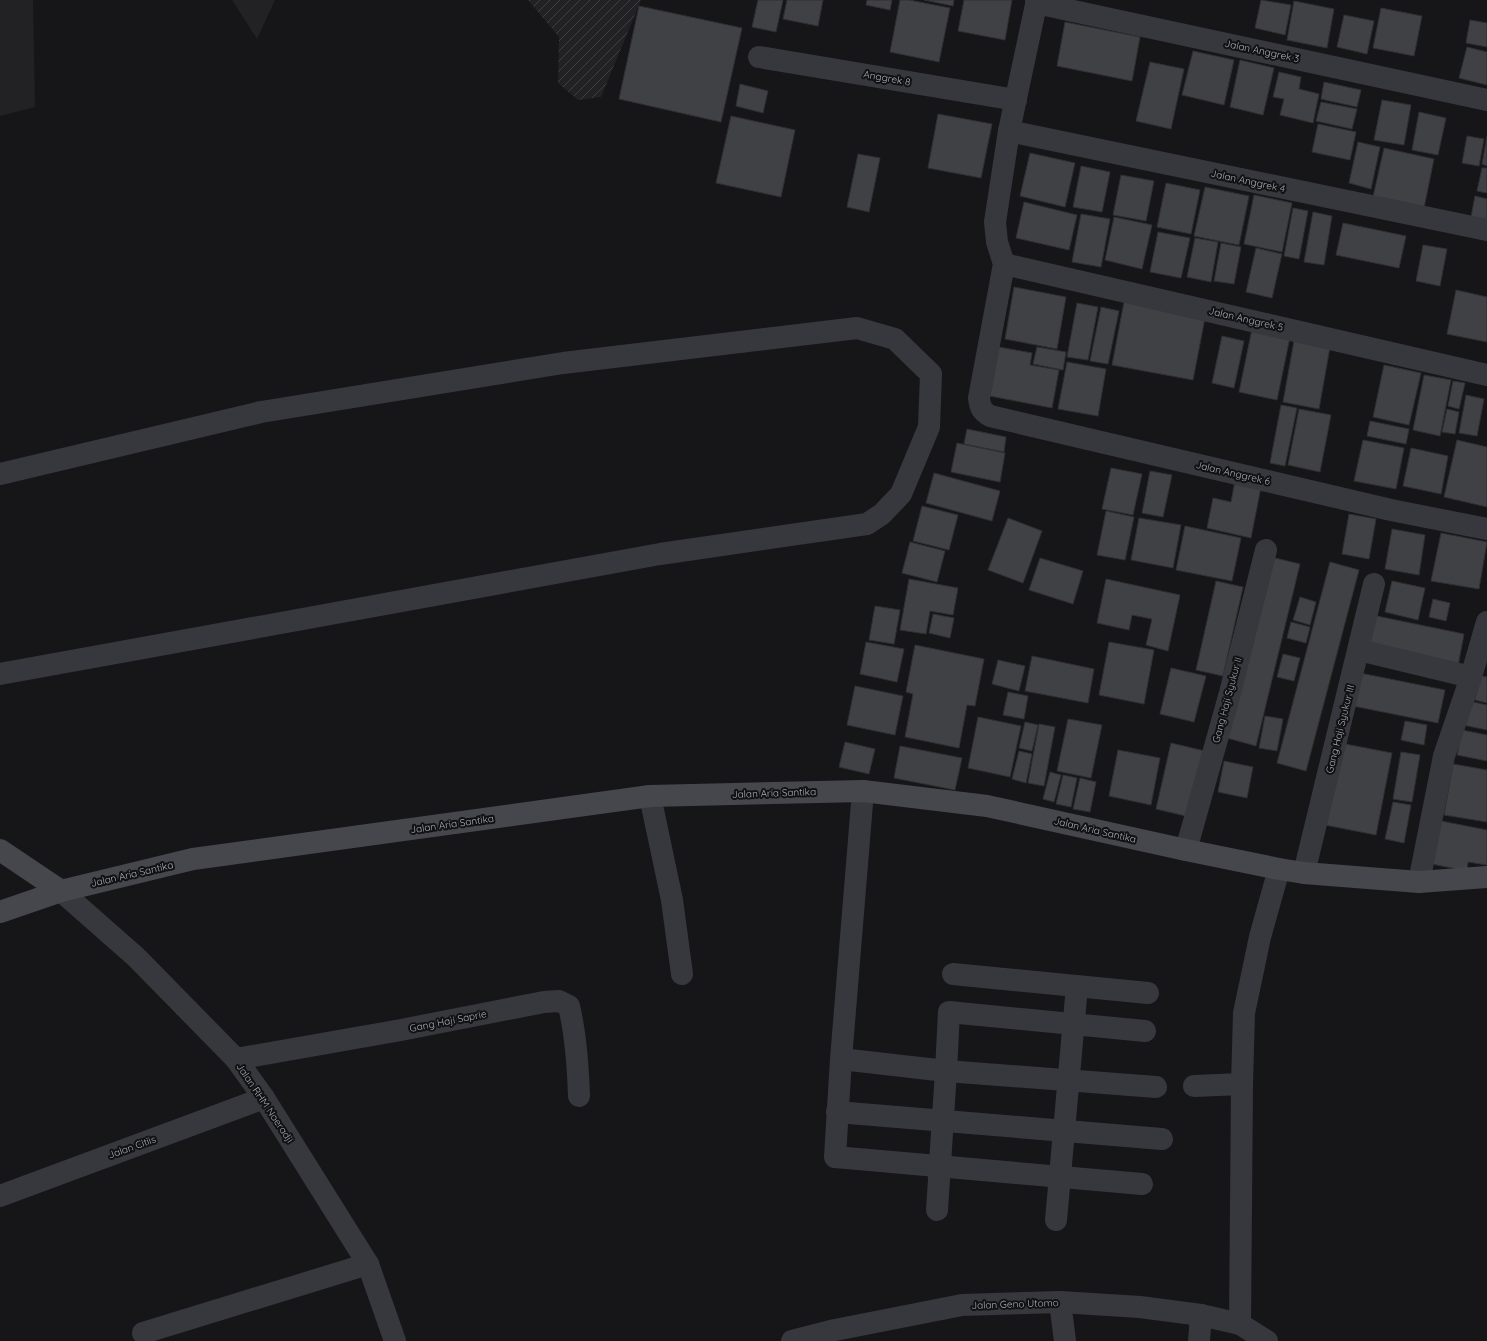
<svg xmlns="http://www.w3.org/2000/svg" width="1487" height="1341" viewBox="0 0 1487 1341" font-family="Quicksand,sans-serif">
	<defs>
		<pattern id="industrial-furrows" width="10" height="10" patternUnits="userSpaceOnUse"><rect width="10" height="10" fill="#222225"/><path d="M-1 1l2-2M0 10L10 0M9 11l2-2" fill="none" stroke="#3f3f43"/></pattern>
	</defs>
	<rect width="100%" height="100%" fill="#161618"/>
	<!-- built -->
	<g fill="#222225">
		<path d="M0,0H33L35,107L0,116Z"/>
		<path d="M232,0H275L257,39Z"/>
	</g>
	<!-- industrial -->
	<path fill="url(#industrial-furrows)" d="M528,0H641L601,97L578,100L558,83L559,37Z"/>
	<!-- building -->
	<g fill="#404145" stroke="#303034">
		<path d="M758,0H783L776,32L752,27Z"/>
		<path d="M787,0H823L818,26L783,19Z"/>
		<path d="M867,0H892L890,10L866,5Z"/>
		<path d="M900,0H909L950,8L939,62L890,52Z"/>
		<path d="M924,0H954L953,6Z"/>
		<path d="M964,0H1012L1005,40L958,31Z"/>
		<path d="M1261,0L1291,5L1285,35L1255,28Z"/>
		<path d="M1294,1L1334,9L1327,48L1287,40Z"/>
		<path d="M639,6L742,28L721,122L619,99Z"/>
		<path d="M1381,8L1422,16L1414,56L1373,48Z"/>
		<path d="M1344,15L1374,21L1367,54L1337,47Z"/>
		<path d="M1470,20L1487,23V47L1466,43Z"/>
		<path d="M1065,22L1140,37L1132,81L1057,66Z"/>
		<path d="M1467,47L1487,52V85L1459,78Z"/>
		<path d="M1193,51L1234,60L1224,105L1182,95Z"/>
		<path d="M1240,60L1274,68L1263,115L1230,107Z"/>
		<path d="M1150,62L1184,69L1171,129L1136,121Z"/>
		<path d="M1279,72L1301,77L1299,89L1319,94L1313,123L1280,115L1284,99L1273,97Z"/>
		<path d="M1324,82L1361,90L1357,107L1321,99Z"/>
		<path d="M740,84L768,91L763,113L736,106Z"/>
		<path d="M1382,100L1411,105L1404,145L1374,140Z"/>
		<path d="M1321,102L1357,109L1352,129L1316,121Z"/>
		<path d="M1419,112L1446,118L1438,155L1412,150Z"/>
		<path d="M938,114L992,124L981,178L928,168Z"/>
		<path d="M731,116L795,130L781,197L716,183Z"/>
		<path d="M1318,124L1356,132L1350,160L1312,152Z"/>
		<path d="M1467,136L1484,139L1479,166L1462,163Z"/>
		<path d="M1487,136V166L1482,164Z"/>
		<path d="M1358,142L1380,147L1371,189L1349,183Z"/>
		<path d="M1384,148L1434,159L1424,208L1373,197Z"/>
		<path d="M1030,153L1075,163L1065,207L1020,196Z"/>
		<path d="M858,154L880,158L869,212L847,207Z"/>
		<path d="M1081,166L1110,172L1102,212L1073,207Z"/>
		<path d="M1482,168H1487V193L1477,191Z"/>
		<path d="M1121,175L1154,181L1146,221L1113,215Z"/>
		<path d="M1166,183L1200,190L1191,234L1157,227Z"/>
		<path d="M1205,187L1249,196L1239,245L1194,236Z"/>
		<path d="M1254,195L1292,203L1282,252L1244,244Z"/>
		<path d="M1475,196L1487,199V220L1471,217Z"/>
		<path d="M1024,202L1077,215L1069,250L1016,238Z"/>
		<path d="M1293,208L1308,211L1299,259L1284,256Z"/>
		<path d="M1313,212L1332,216L1324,265L1304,262Z"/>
		<path d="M1081,214L1110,219L1101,267L1072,262Z"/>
		<path d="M1114,217L1152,225L1142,269L1105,260Z"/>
		<path d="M1343,223L1406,236L1399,268L1336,255Z"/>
		<path d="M1158,232L1190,238L1181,278L1150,272Z"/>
		<path d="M1195,238L1218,242L1211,282L1187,277Z"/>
		<path d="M1221,243L1241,247L1234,284L1214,281Z"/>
		<path d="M1423,245L1447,249L1440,286L1416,281Z"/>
		<path d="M1256,248L1282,254L1272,298L1246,292Z"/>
		<path d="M1014,287L1066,297L1057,349L1005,339Z"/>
		<path d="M1456,290L1487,297V342L1447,334Z"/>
		<path d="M1124,302L1205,318L1193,380L1112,365Z"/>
		<path d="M1077,303L1098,307L1088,360L1067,357Z"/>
		<path d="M1101,307L1119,311L1108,364L1090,361Z"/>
		<path d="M1252,329L1290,337L1277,400L1239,392Z"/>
		<path d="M1222,336L1244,341L1234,388L1212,383Z"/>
		<path d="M1294,341L1330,347L1319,409L1283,402Z"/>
		<path d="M999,347L1032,353L1030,365L1059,370L1052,408L990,396Z"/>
		<path d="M1037,347L1066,352L1063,370L1033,364Z"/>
		<path d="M1067,362L1106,369L1098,416L1058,409Z"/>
		<path d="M1384,365L1421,373L1409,425L1373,417Z"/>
		<path d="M1424,375L1451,380L1440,436L1413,430Z"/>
		<path d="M1453,381L1465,383L1459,409L1448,406Z"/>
		<path d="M1466,395L1484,399L1477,436L1459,433Z"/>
		<path d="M1281,405L1297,408L1285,466L1270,463Z"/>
		<path d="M1299,409L1331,415L1320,472L1288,465Z"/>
		<path d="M1447,409L1459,412L1455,434L1442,432Z"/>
		<path d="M1370,421L1409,429L1406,444L1367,436Z"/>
		<path d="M967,429L1006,437L1004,452L964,444Z"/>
		<path d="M1363,440L1404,448L1396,489L1354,481Z"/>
		<path d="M1457,440L1487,447V507L1444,497Z"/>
		<path d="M957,443L1005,453L1000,482L951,472Z"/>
		<path d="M1411,448L1448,456L1441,494L1403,486Z"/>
		<path d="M1111,468L1142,474L1133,515L1102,509Z"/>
		<path d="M1150,471L1172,475L1163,517L1142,513Z"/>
		<path d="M934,473L1000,491L992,521L926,503Z"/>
		<path d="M1235,481L1261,487L1251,538L1207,528L1213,498L1231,502Z"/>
		<path d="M922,506L958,515L949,550L913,541Z"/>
		<path d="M1106,511L1134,517L1125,560L1097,555Z"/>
		<path d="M1349,514L1376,519L1369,559L1342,554Z"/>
		<path d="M1008,518L1042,531L1023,583L988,570Z"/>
		<path d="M1139,518L1181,525L1173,568L1131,560Z"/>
		<path d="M1185,526L1241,538L1232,581L1176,570Z"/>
		<path d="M1392,529L1425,535L1419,575L1385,569Z"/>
		<path d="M1441,533L1487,542L1479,589L1431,581Z"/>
		<path d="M910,542L945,551L937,582L902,573Z"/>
		<path d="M1271,557L1300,564L1256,746L1227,738Z"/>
		<path d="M1040,558L1083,571L1073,604L1029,590Z"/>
		<path d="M1330,562L1359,570L1306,771L1277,763Z"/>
		<path d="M909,579L958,588L953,615L930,611L926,634L900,630Z"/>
		<path d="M1106,579L1180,595L1168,651L1146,645L1152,619L1132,615L1129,630L1097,623Z"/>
		<path d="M1216,581L1243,587L1223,676L1196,670Z"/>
		<path d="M1392,581L1425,588L1418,620L1385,612Z"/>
		<path d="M1300,597L1316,602L1310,625L1293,620Z"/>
		<path d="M1433,599L1450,603L1446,621L1429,617Z"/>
		<path d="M875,606L900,610L894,644L869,640Z"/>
		<path d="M933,614L954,618L950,638L929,633Z"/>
		<path d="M1372,615L1464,634L1458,666L1366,648Z"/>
		<path d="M1291,622L1310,627L1306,643L1287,638Z"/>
		<path d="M866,642L904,649L897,682L860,674Z"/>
		<path d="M1109,642L1154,650L1144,704L1099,695Z"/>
		<path d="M915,645L984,659L975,706L967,705L959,748L905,737L913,694L906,692Z"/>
		<path d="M1283,654L1300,658L1294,681L1277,677Z"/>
		<path d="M1032,656L1094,669L1088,703L1025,691Z"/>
		<path d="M998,660L1025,666L1019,691L992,684Z"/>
		<path d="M1171,668L1206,676L1194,722L1160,714Z"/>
		<path d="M1360,673L1445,690L1438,723L1353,706Z"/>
		<path d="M1480,676L1487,677V703L1475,700Z"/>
		<path d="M855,686L903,696L895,735L847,725Z"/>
		<path d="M1008,692L1028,696L1024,719L1003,715Z"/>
		<path d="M1469,701L1487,705V730L1463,725Z"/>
		<path d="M1265,716L1283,719L1277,751L1259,748Z"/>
		<path d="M978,717L1021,726L1010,777L968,768Z"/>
		<path d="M1068,719L1102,725L1091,778L1057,771Z"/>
		<path d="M1405,721L1427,725L1424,745L1401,740Z"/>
		<path d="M1025,722L1038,725L1032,751L1019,748Z"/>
		<path d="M1039,724L1055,727L1044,786L1028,783Z"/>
		<path d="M1462,730L1487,735V761L1457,755Z"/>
		<path d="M845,742L875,749L869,774L839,767Z"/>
		<path d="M1171,743L1205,751L1190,817L1156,809Z"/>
		<path d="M1340,743L1392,753L1376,835L1325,825Z"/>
		<path d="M900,746L962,758L955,790L894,778Z"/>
		<path d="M1118,750L1160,758L1151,805L1109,796Z"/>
		<path d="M1019,751L1032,754L1026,783L1012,779Z"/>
		<path d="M1401,752L1420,755L1412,802L1393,799Z"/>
		<path d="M1224,761L1253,767L1247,798L1218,792Z"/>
		<path d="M1453,764L1487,770V822L1444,815Z"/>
		<path d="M1050,772L1061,775L1054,802L1043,799Z"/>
		<path d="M1063,775L1077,778L1071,807L1056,804Z"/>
		<path d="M1080,778L1096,782L1090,812L1073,809Z"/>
		<path d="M1393,802L1411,805L1404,843L1385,839Z"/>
		<path d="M1441,821L1487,830V865L1468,862L1467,871L1432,864Z"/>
	</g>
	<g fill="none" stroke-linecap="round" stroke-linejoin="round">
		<!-- street -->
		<g stroke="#37383d" stroke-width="22">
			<path d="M1037,0L1009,131L995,222L997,242L1004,264L979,398C980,408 982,411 990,416L1391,510L1487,529"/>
			<path d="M1036,3L1487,100"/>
			<path d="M759,57L1016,100"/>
			<path d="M1009,131L1487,230"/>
			<path d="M1004,264L1487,375"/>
			<path d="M0,474L261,412L563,363L857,328L895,339L931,374L929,427L901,494L882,514L867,524L660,554L0,674"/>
			<path d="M1359,650L1471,677"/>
			<path d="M863,791L841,1059L946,1071L1156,1087"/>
			<path d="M650,796L672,900L682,974"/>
			<path d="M1186,850L1230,693L1266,550"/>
			<path d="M1304,873L1374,584"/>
			<path d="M1419,882L1444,756L1471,677L1487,622"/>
			<path d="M61,891L136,957L236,1059L264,1098L368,1264L395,1341"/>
			<path d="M953,974L1148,993"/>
			<path d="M236,1059L401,1030L544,1002L559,1001L569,1006C576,1036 578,1065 579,1096"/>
			<path d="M841,1059L835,1157L1142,1184"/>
			<path d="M1194,1086L1242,1084"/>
			<path d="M837,1112L1162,1139"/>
			<path d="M0,1196L264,1098"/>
			<path d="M937,1210L946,1071L949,1012L1145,1031"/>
			<path d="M1056,1220L1077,986"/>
			<path d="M1060,1302L1065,1341"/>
			<path d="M1240,1324L1242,1084L1244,1013L1260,937L1279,869"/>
			<path d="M143,1333L368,1264"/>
			<path d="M792,1341L835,1330L962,1305L1060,1302L1140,1307L1201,1315L1240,1324L1267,1341"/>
			<path d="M1199,1341L1201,1315"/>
		</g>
		<!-- secondary -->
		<g stroke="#45474d" stroke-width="22">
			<path d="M0,850L61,891"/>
			<path d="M0,912L61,891L193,859L650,796L863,791L987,806L1186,850L1279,869L1304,873L1419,882L1487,877"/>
		</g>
	</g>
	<g text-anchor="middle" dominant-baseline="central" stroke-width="4" stroke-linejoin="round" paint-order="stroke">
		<!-- street labels -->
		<g font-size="10" fill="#a8adb8" stroke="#111113">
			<text transform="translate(1262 51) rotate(12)">Jalan Anggrek 3</text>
			<text transform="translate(887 78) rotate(10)">Anggrek 8</text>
			<text transform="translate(1248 181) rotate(12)">Jalan Anggrek 4</text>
			<text transform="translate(1246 319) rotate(13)">Jalan Anggrek 5</text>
			<text transform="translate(1233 473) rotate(13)">Jalan Anggrek 6</text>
			<text transform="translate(1227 700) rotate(-75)">Gang Haji Syukur II</text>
			<text transform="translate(1340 729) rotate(-76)">Gang Haji Syukur III</text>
			<text transform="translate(774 793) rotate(-2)">Jalan Aria Santika</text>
			<text transform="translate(452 824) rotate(-8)">Jalan Aria Santika</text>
			<text transform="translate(1095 830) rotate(13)">Jalan Aria Santika</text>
			<text transform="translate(132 874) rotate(-13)">Jalan Aria Santika</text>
			<text transform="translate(448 1021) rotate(-11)">Gang Haji Saprie</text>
			<text transform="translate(265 1103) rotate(56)">Jalan RHM Noeradji</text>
			<text transform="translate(132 1147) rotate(-20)">Jalan Citiis</text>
			<text transform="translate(1015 1304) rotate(-2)">Jalan Geno Utomo</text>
		</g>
	</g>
</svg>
